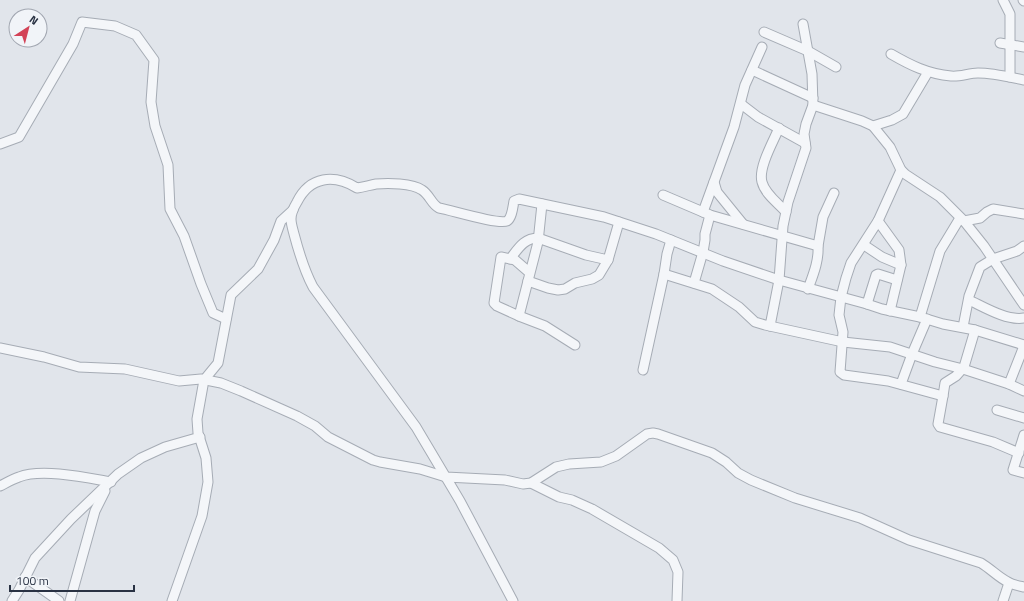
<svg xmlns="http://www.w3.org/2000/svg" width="1024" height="601" viewBox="0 0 1024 601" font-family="'Titillium Web',sans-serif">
	<rect width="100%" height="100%" fill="#e1e5eb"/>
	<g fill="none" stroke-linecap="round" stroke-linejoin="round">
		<!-- street casing -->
		<g stroke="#a6acb5" stroke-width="11">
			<g id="street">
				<path d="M1003,0L1010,14V77"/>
				<path d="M1023,0L1024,1"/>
				<path d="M764,32L808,51L836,67"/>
				<path d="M1000,43L1024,47"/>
				<path d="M891,54C910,65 928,74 951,76C960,77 969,73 978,73C993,73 1009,77 1024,80"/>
				<path d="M752,70L813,98"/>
				<path d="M741,104L758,117L805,143"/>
				<path d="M813,105L862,121L873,126L890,147L901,170L905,174L940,197L964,221L984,246L1024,305"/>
				<path d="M873,126L892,120L903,114L928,72"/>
				<path d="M779,128C773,142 758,168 762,182C765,194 778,203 786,212"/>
				<path d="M0,144L19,137L73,44L82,22L115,26L136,35L154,60L151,102L155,126L168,165L170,209L184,236L201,284L213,313L226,319"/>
				<path d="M901,170L878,221L851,263L846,278L841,297L839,315L843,332L840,372L844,375L888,381L943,396L945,383L956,376L964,367L975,330"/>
				<path d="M714,182L717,192L743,224"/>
				<path d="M663,195L710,215L818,246L823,217L834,193"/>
				<path d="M703,212L734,127L745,85L762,47"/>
				<path d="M878,221L899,250L901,265L890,311"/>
				<path d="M964,221L980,218L987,212L993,209L1024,214"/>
				<path d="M864,245L882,257L901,265"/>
				<path d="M510,259C518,249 524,238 538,238L586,255L608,260L619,222"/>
				<path d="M530,273L515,260L501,257L494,303L497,306L519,316L538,242L542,204"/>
				<path d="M664,274L712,289L739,307L755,322L765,325L843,342L890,347L935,362L963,369L1009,384L1024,391"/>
				<path d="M528,281L548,288L558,290L565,289L575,283L592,279L599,275L608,260"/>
				<path d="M694,283L703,252L705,240V234L710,215"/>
				<path d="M808,289C813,275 819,261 818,246"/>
				<path d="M969,300C984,307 1007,321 1024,318"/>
				<path d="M867,304L876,275L878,274L897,280"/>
				<path d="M519,316L545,326L575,345"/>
				<path d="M920,317L940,251L960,218"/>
				<path d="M770,326L779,280L783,226L788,202L806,148L804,134L806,124L813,105L812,74L803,24"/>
				<path d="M963,327L969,296L980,267L993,259L1017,251L1024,246"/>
				<path d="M0,348L44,357L79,367L125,369L179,381L201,379L221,383L241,391L297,416L315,426L328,437L373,460L380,462L420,469L446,477L505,480L523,484L531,483L556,467L569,464L601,462L616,456L647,434L653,433L658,434L712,453L726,462L738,473L751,480L795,498L860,518L909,540L981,563C991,569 998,577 1008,582C1013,585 1019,586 1024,587"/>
				<path d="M643,370L664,274L667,254L671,240"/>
				<path d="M901,384L912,354L927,319"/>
				<path d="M1009,384L1024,346"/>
				<path d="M943,396L938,424L940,427L993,442L1019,453"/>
				<path d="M997,410L1024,418"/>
				<path d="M1024,435L1013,470L1024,473"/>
				<path d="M531,483L559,497L572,500L592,509L659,548L673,560L678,572L677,601"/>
				<path d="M0,486C6,483 13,479 19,477C42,468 88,478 111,482"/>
				<path d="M25,577L59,601"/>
				<path d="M12,601L19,590L35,558L71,519L118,474L141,458L165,447L200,437"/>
				<path d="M70,601L95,511L105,491"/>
				<path d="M172,601L202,516L208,482L206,458L198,433L197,419L204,380L218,363L231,295L258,269L274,240L281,221L293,210"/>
				<path d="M513,601L460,501L416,427L313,287C304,270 299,253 294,234C293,230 291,224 291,219C291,213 294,207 297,202C310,176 334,174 357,188C364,187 370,185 376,184C388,183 412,183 422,190C430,195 431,204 439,208C451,210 498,225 507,221C512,218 513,206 514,201L519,199L604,217L656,234L723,261L779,280L867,304L882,309L920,317L943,324L975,330L1024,345"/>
				<path d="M1003,601L1009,583"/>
			</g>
		</g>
		<!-- street -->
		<use href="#street" stroke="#f4f6f9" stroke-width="9"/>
	</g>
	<!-- north arrow -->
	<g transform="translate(28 28) rotate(36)"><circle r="19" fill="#f1f4f8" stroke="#a1a6b0"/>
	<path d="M0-3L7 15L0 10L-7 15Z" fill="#d34357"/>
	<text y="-6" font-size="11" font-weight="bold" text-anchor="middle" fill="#293243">N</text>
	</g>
	<!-- scale -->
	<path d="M10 585v6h124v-6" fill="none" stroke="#293243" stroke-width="2"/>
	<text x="16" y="585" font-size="12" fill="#293243" stroke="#f1f4f8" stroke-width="3" paint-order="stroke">100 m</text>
</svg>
